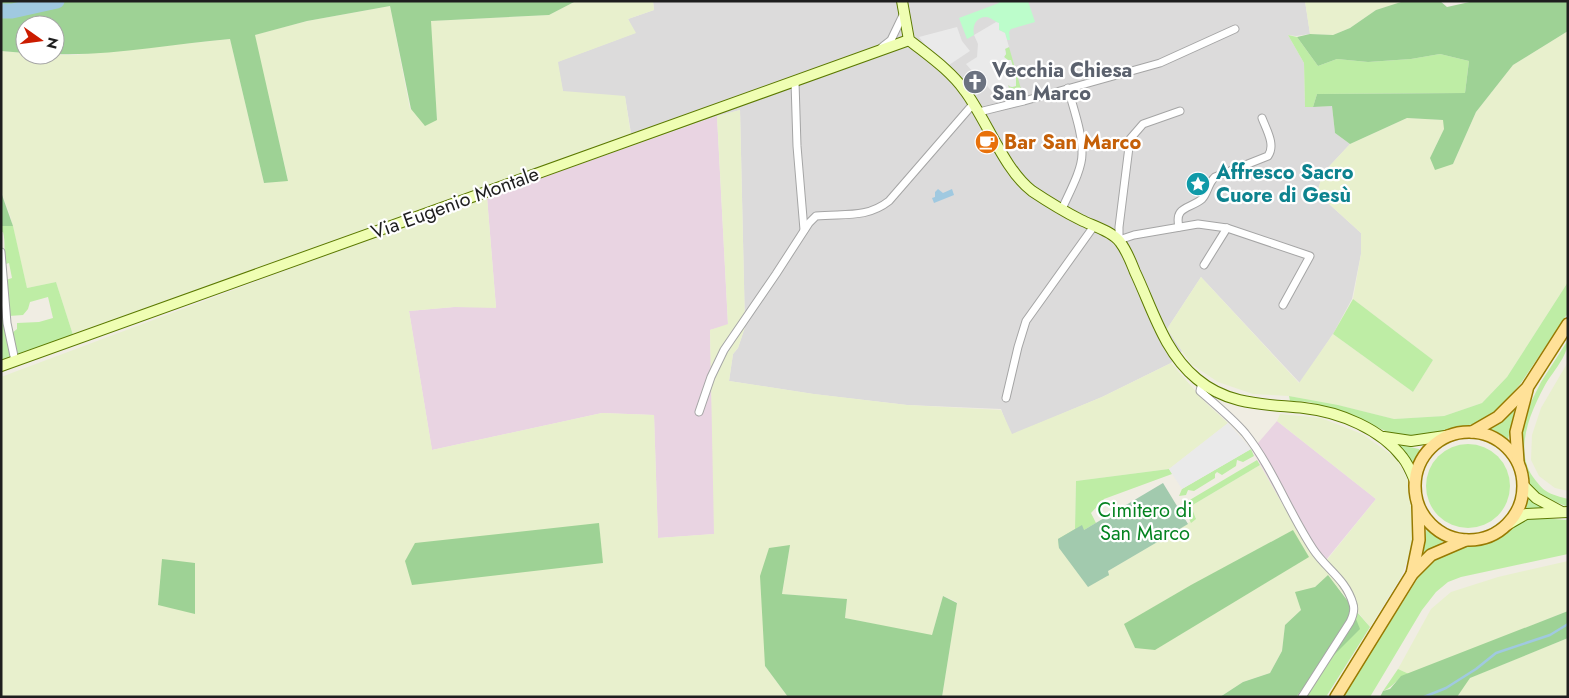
<svg xmlns="http://www.w3.org/2000/svg" width="1569" height="698" viewBox="0 0 1569 698" font-family="Jost,sans-serif">
	<rect width="100%" height="100%" fill="#f0ede3"/>
	<!-- residential -->
	<path fill="#dcdbdb" d="M653,1H1305L1310,34L1296,36L1288,35L1304,63L1305,107L1332,106L1335,133L1350,144L1323,173L1317,193L1361,233V254L1352,299L1333,334L1300,383L1201,277L1167,329L1182,351L1171,363L1102,397L1011,435L1001,409L907,405L813,394L729,381L733,354L738,348L745,327L740,110L717,116L633,145L625,97L563,92L557,62L635,33L628,19L654,10Z"/>
	<!-- industrial -->
	<g fill="#e9d4e2">
		<path d="M717,116L728,325L710,330L715,534L658,538L654,415L602,413L432,450L409,311L454,307H496L487,197Z"/>
		<path d="M1277,421L1376,499L1321,566L1307,547L1252,450Z"/>
	</g>
	<!-- farmland -->
	<g fill="#e8f0cd">
		<path d="M576,1H653L654,10L628,19L636,33L558,62L563,91L625,96L631,136L73,335L56,282L27,288L10,215L1,192V51L25,53V55H74L230,39L264,183L288,180L254,35L307,21L390,6L410,109L437,120L430,21L549,15Z"/>
		<path d="M1305,1H1404L1376,10L1350,28L1333,35L1310,34Z"/>
		<path d="M1568,31V282L1507,377L1482,403L1444,416L1394,419L1338,405L1289,396L1253,394L1218,382L1191,364L1167,329L1201,277L1299,383L1333,334L1413,392L1433,360L1353,299L1361,254V233L1317,193L1323,173L1350,144L1407,118L1444,120V129L1430,158L1453,164L1476,112L1513,65Z"/>
		<path d="M740,110L745,327L738,348L733,354L729,381L814,394L907,405L1001,410L1012,434L1102,397L1171,363L1206,403L1228,423L1169,469L1076,481L1075,529L1109,574L1108,571L1196,518L1191,506L1260,465L1307,547L1322,566L1376,499L1277,421L1280,414L1321,418L1362,434L1396,458L1408,480L1416,515V537L1401,577L1370,627L1328,575L1315,587L1301,610L1285,625L1282,651L1270,673L1243,682L1220,697H942L957,602L943,596L932,636L845,618L847,599L782,594L790,545L765,666L788,697H1V377L375,237L487,197L496,308L454,307L409,311L432,450L602,413L654,415L658,538L714,534L710,330L728,324L717,116Z"/>
		<path d="M1568,362V491L1555,488L1539,476L1531,460L1532,435L1541,408Z"/>
		<path d="M1568,561V611L1409,674L1398,669L1431,609L1451,592L1498,577Z"/>
		<path d="M1568,638V697H1457L1469,678Z"/>
	</g>
	<!-- grass -->
	<g fill="#beeda5">
		<path d="M1288,35L1297,37L1318,66L1337,59L1368,62L1411,59L1440,54L1469,61L1465,93L1317,94L1313,107H1305L1304,63Z"/>
		<path d="M1009,47L1021,89L1010,93L1008,84L1010,87L1016,86C1014,75 1013,65 1004,57L1006,54L1005,48Z"/>
		<path d="M1,226H13L27,288L56,282L73,335L17,356L12,333L17,329V323L39,322L53,318L48,297L30,302L28,309L23,315L9,316L6,280L12,278L9,263L6,264C3,253 6,243 3,232H1Z"/>
		<path d="M1568,282V313L1521,383L1501,407L1480,422L1425,437L1396,436L1345,412L1309,402L1290,401L1289,396L1338,405L1394,419L1444,416L1482,403L1507,377Z"/>
		<path d="M1,288L12,357L1,360Z"/>
		<path d="M1353,299L1433,360L1413,392L1333,334Z"/>
		<path d="M1568,340C1568,357 1552,372 1544,387C1530,413 1514,450 1533,477C1537,482 1541,488 1546,491C1552,495 1561,497 1568,499V507L1544,497L1531,488L1525,476L1520,449L1525,414L1541,382Z"/>
		<path d="M1512,411H1514V413L1507,444L1485,431Z"/>
		<circle cx="1468" cy="486" r="42"/>
		<path d="M1400,445L1419,449L1421,452L1413,465L1406,454L1399,447Z"/>
		<path d="M1251,449L1254,456L1243,462L1237,460L1236,466L1222,475L1217,472L1215,474V478L1194,491L1188,490L1186,495L1179,496L1182,489Z"/>
		<path d="M1257,460L1260,465L1191,506L1196,519L1191,523L1185,510L1188,501Z"/>
		<path d="M1169,469L1172,474L1104,499L1091,513L1096,523L1084,530L1109,575L1108,576L1104,569L1059,548L1058,539L1075,529L1076,481Z"/>
		<path d="M1524,494L1542,508L1519,511Z"/>
		<path d="M1540,518L1568,520V554L1461,577L1448,582L1436,592L1422,610L1370,697H1343L1421,573L1432,561L1449,552L1463,546L1488,541L1526,520Z"/>
		<path d="M1427,526L1447,539L1432,549L1419,561L1425,539Z"/>
		<path d="M1350,604L1370,627L1326,697H1296L1311,678Z"/>
		<path d="M1398,669L1409,674C1398,676 1394,687 1383,691Z"/>
	</g>
	<!-- forest -->
	<g fill="#9ed295">
		<path d="M1,1H576L549,15L431,21L437,120L425,126L411,109L390,6L307,21L255,35L288,181L264,183L230,39C172,44 113,56 55,54V25H25V53L1,51Z"/>
		<path d="M1404,1H1440L1447,7L1474,1H1568V31L1513,65L1476,112L1453,164L1435,170L1430,158L1444,129L1443,120L1407,118L1350,144L1335,133L1332,106L1313,107L1317,94L1465,93L1469,61L1440,54L1411,59L1368,62L1337,59L1318,66L1297,37L1310,34L1333,35L1350,28L1376,10Z"/>
		<path d="M1,192L13,226H1Z"/>
		<path d="M599,523L603,563L412,585L405,561L415,543Z"/>
		<path d="M1293,530L1309,557L1155,650L1135,648L1124,624L1191,585Z"/>
		<path d="M790,545L782,594L847,599L845,618L932,635L943,596L957,603L942,697H788L765,666L760,576L769,548Z"/>
		<path d="M162,559L195,563V614L158,605Z"/>
		<path d="M1328,575L1350,604L1360,629L1311,678L1296,697H1220L1243,682L1270,673L1282,651L1285,625L1301,610L1295,592L1315,587Z"/>
		<path d="M1568,611V638L1470,678L1457,697H1380L1383,691L1390,689L1401,676Z"/>
	</g>
	<!-- cemetery -->
	<path fill="#a2caae" d="M1163,483L1188,524L1108,571L1109,575L1088,587L1059,548L1058,539L1082,525L1084,530Z"/>
	<!-- park -->
	<path fill="#bcfdcb" d="M998,1H1028L1035,22L1011,29L1009,32L1010,40H1007L1005,33L999,30L998,23C995,21 991,18 987,17C976,16 972,26 974,35L967,39L959,18L999,3Z"/>
	<!-- parking -->
	<g fill="#eaeaea">
		<path d="M996,22L999,23V30L1005,33L1009,47L1005,49L1006,54L1004,57L1008,60H1011L1016,76V86L1012,87L1008,85L1010,94L1004,96L1002,91L993,93L979,76L977,77L966,64L977,57L978,44L974,35Z"/>
		<path d="M957,27L962,41L970,51L946,67L930,51L919,37Z"/>
		<path d="M1228,423L1251,449L1182,489L1169,469Z"/>
	</g>
	<!-- water -->
	<path fill="#a0c9e0" d="M938,189L943,193L952,189L954,195L934,203L932,198L935,197V192Z"/>
	<g fill="none" stroke-linecap="round" stroke-linejoin="round">
		<!-- stream -->
		<path stroke="#a0c9e0" stroke-width="2.5" d="M1424,697L1446,688L1476,669L1496,653L1550,635L1568,624"/>
		<!-- river -->
		<path stroke="#a0c9e0" stroke-width="15" d="M1,11H12L57,1"/>
		<!-- street casing -->
		<g stroke="#a5a5a5" stroke-width="9">
			<g id="street">
				<path d="M882,47L891,40L904,13"/>
				<path d="M795,82L797,146L804,230"/>
				<path d="M1180,111L1143,124L1130,139L1119,227V240L1134,235L1198,224L1227,228L1310,256L1283,305"/>
				<path d="M979,112L1024,101L1160,63L1235,29"/>
				<path d="M1062,209C1069,193 1082,170 1082,154C1083,134 1073,108 1068,88"/>
				<path d="M1179,227C1174,206 1190,209 1202,199C1208,193 1208,183 1215,177L1268,156C1276,145 1266,129 1262,118"/>
				<path d="M1,252L7,323L15,361"/>
				<path d="M1204,265L1227,228"/>
				<path d="M1202,382L1200,391C1215,404 1232,418 1245,433C1273,468 1288,511 1313,549C1326,569 1346,579 1353,604C1355,610 1353,616 1350,622L1302,697"/>
				<path d="M1006,398L1018,347L1026,321L1094,226"/>
				<path d="M699,412L711,377L724,350L776,274L809,223L816,216C843,213 866,219 889,201L974,103"/>
			</g>
		</g>
		<!-- secondary casing -->
		<g stroke="#5b7900" stroke-width="12">
			<g id="secondary">
				<path d="M902,1L909,40C929,56 950,70 965,91C986,119 1005,171 1032,191C1047,201 1065,212 1081,220C1093,226 1112,231 1120,242C1127,251 1131,262 1135,272C1153,310 1164,352 1197,379C1229,406 1266,404 1304,408C1340,412 1381,429 1403,458C1408,464 1412,474 1415,481"/>
				<path d="M1,366L909,40"/>
				<path d="M1384,437L1411,441L1452,435"/>
				<path d="M1523,485L1536,498L1560,511"/>
				<path d="M1507,525L1526,514L1568,512"/>
			</g>
		</g>
		<!-- primary casing -->
		<g stroke="#977a00" stroke-width="14">
			<g id="primary">
				<path d="M1472,432L1498,417L1527,388L1568,324"/>
				<circle cx="1469" cy="486" r="54"/>
				<path d="M1518,462L1516,432L1527,390"/>
				<path d="M1412,574L1419,540L1418,506"/>
				<path d="M1336,697L1412,574L1431,555L1466,540"/>
			</g>
		</g>
		<!-- street -->
		<use href="#street" stroke="#fff" stroke-width="7"/>
		<!-- secondary -->
		<use href="#secondary" stroke="#effeb3" stroke-width="10"/>
		<!-- primary -->
		<use href="#primary" stroke="#ffe198" stroke-width="11"/>
	</g>
	<!-- icons -->
	<defs>
		<g id="church-disc" transform="scale(1.25)"><circle r="9.5" fill="#6b7280" stroke="#fff"/><path d="M-1.2-6h2.4v3.5h3.3v2.4h-3.3V6h-2.4V-.1h-3.3v-2.4h3.3Z" fill="#fff"/></g>
		<g id="cafe-disc" transform="scale(1.25)"><circle r="9.5" fill="#e8710a" stroke="#fff"/><path d="M-5.5-4.5H6V0H3Q3 3.5 0 3.5H-2.5Q-5.5 3.5-5.5 0ZM3-3.2v2h1.7v-2ZM-6 4.5H4V6H-6Z" fill="#fff"/></g>
		<g id="sight-disc" transform="scale(1.25)"><circle r="9.5" fill="#0f9aa8" stroke="#fff"/><path d="M0-6L1.8-2.2L6-1.7L2.9 1.2L3.7 5.4L0 3.3L-3.7 5.4L-2.9 1.2L-6-1.7L-1.8-2.2Z" fill="#fff"/></g>
	</defs>
	<g fill-rule="evenodd">
		<use href="#church-disc" x="975" y="82"/>
		<use href="#cafe-disc" x="987" y="142"/>
		<use href="#sight-disc" x="1198" y="184"/>
	</g>
	<g text-anchor="middle" dominant-baseline="central" stroke-width="4.5" stroke-linejoin="round" paint-order="stroke">
		<!-- worship labels -->
		<g font-size="20" font-weight="bold" fill="#5b616d" stroke="#fff" text-anchor="start">
			<text x="992" y="70">Vecchia Chiesa<tspan x="992" dy="23">San Marco</tspan></text>
		</g>
		<!-- food labels -->
		<g font-size="20" font-weight="bold" fill="#c56008" stroke="#fff" text-anchor="start">
			<text x="1004" y="142">Bar San Marco</text>
		</g>
		<!-- culture labels -->
		<g font-size="20" font-weight="bold" fill="#0d838f" stroke="#fff" text-anchor="start">
			<text x="1216" y="172">Affresco Sacro<tspan x="1216" dy="23">Cuore di Gesù</tspan></text>
		</g>
		<!-- street labels -->
		<g font-size="20" fill="#1e1e1e" stroke="#fff">
			<text transform="translate(455 203) rotate(-20)">Via Eugenio Montale</text>
		</g>
		<!-- park labels -->
		<g font-size="20" fill="#048320" stroke="#fff">
			<text x="1145" y="510">Cimitero di<tspan x="1145" dy="23">San Marco</tspan></text>
		</g>
	</g>
	<!-- border -->
	<rect width="1569" height="698" fill="none" stroke="#1e1e1e" stroke-width="5"/>
	<!-- north arrow -->
	<g transform="translate(40 40) rotate(104)"><circle r="24" fill="#ffffff" stroke="#a5a5a5"/>
	<path d="M0-4L9 19L0 12L-9 19Z" fill="#cb1c00"/>
	<text y="-8" font-size="14" font-weight="bold" text-anchor="middle" fill="#1e1e1e">N</text>
	</g>
</svg>
